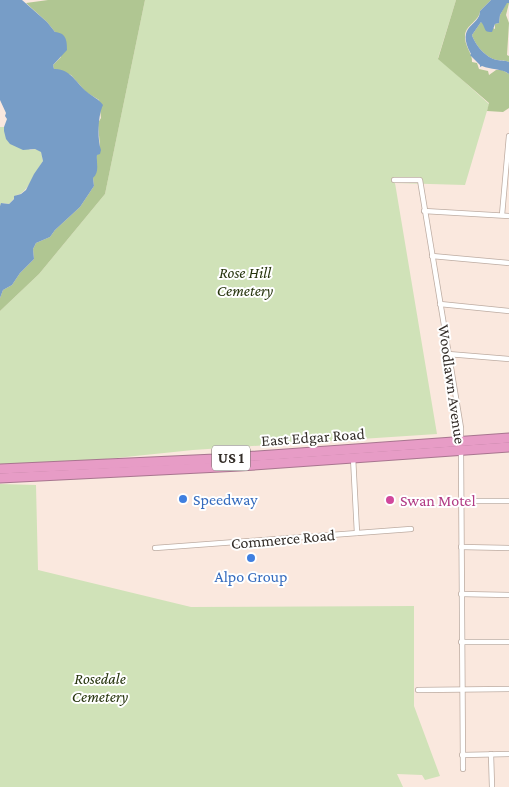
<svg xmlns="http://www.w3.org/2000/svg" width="509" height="787" viewBox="0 0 509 787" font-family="'Crimson Pro',serif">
	<rect width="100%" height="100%" fill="#fae8de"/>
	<!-- green -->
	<g fill="#d0e2b8">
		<path d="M145,0H456L438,58L489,104L465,185L395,183L437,434L193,450L87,461L0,465V311L39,274L105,194Z"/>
		<path d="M0,127H4V131L30,150L35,149L41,151L43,161C36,171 27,194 17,195L9,204L2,203L0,206Z"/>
		<path d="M0,484L36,485L38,570L191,607L414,606V706L440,776L425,780L422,775L397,774L403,787H0Z"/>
	</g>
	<!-- forest -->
	<g fill="#b0c692">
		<path d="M48,0H145L105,194L39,274L0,311V298L3,290L12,285L20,273L34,259L33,249L36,243L50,237L55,230L80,207L94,186L93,178L97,155L100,147L98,123L101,118L99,100L86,92L71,75L54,69L53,65L61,57L55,32L47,22L26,3Z"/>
		<path d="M456,0H491L480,11C480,20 466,25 465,35C464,46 473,54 472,62L477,63L479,69L488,71L489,75L496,70H502L509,74V108L503,112L487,111L489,103L438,59Z"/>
		<path d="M507,2L509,3L506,15L509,23L507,55L509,56V62C505,60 502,61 497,60C486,58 475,45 472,35L481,22L495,29V24L499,23L500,15Z"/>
	</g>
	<!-- water -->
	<g fill="#779dc7">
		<path d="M0,0H22L47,22L55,32C66,33 67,40 67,50L53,65L54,69C70,68 77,84 87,92C93,97 99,99 103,105C98,115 97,139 101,150L100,154L97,155C96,163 100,171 93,178L94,186L80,207L55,230L50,237L36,243L33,249L34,259L20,273L12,285L3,290L0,298V206L1,203L9,204L14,199V196L21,194L26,190L34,174L43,161L41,152L35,149L23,150L10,144L6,139L4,131V127L7,119L5,116L6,113L0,100Z"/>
		<path d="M491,0H509V3H507L500,15L499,23L495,24L492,32C483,33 486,27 481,22L472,35C475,45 486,58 497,60C502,61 505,60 509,62V74C501,68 491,70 482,66L480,67V65L470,55L471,54C455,24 480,27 480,11Z"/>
	</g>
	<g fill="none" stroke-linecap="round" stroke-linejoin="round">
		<!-- street casing -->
		<g stroke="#bdaca2" stroke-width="6">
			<g id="street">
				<path d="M394,180H420L461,428V443"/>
				<path d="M424,211L509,216"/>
				<path d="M502,215L509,136"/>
				<path d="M432,256L509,263"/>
				<path d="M440,304L509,311"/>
				<path d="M448,354L509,359"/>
				<path d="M461,451L463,769"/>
				<path d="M353,457L357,533"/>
				<path d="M462,501H509"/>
				<path d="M461,547L509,548"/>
				<path d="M155,548L411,529"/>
				<path d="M461,594L509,595"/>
				<path d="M461,642H509"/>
				<path d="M418,690L509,689"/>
				<path d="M491,754L492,787"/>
				<path d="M462,755L509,754"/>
			</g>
		</g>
		<!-- highway casing -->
		<g stroke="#a8758f" stroke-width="11">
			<g id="highway">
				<path d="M0,469L215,459L509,438"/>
				<path d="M0,478L240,466L509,447"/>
			</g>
		</g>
		<!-- street -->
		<use href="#street" stroke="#fff" stroke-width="4.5"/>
		<!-- highway -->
		<use href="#highway" stroke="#e79cc6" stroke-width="9"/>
	</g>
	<!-- markers -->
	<g fill="#3f7fe0" stroke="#fff" stroke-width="2">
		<circle cx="183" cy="499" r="5"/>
		<circle cx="251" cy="558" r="5"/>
	</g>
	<circle fill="#d1479c" stroke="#fff" stroke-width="2" cx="390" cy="500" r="5"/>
	<g text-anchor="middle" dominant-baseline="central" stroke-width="4" stroke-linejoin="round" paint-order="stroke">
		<!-- shield labels -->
		<rect fill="#fff" stroke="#706c68" stroke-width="1" x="212" y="445.5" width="38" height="25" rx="4"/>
		<g font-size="15" font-weight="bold" fill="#332d28">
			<text x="231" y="458">US 1</text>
		</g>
		<!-- park labels -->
		<g font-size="16" font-style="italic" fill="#26340d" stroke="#fff">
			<text x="245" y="272">Rose Hill<tspan x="245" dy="18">Cemetery</tspan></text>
			<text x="100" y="678">Rosedale<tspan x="100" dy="18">Cemetery</tspan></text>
		</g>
		<!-- street labels -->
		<g font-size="16" fill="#332d28" stroke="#fff">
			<text transform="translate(452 384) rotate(82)">Woodlawn Avenue</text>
			<text transform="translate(313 437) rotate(-4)">East Edgar Road</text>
			<text transform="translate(283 539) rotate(-5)">Commerce Road</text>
		</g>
		<!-- shop labels -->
		<g font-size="16" fill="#366cbe" stroke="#fff" text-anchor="start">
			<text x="193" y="499">Speedway</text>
			<text x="251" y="576" text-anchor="middle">Alpo Group</text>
		</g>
		<!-- hotel labels -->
		<g font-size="16" fill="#b23c85" stroke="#fff" text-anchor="start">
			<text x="400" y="500">Swan Motel</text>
		</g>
	</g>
</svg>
